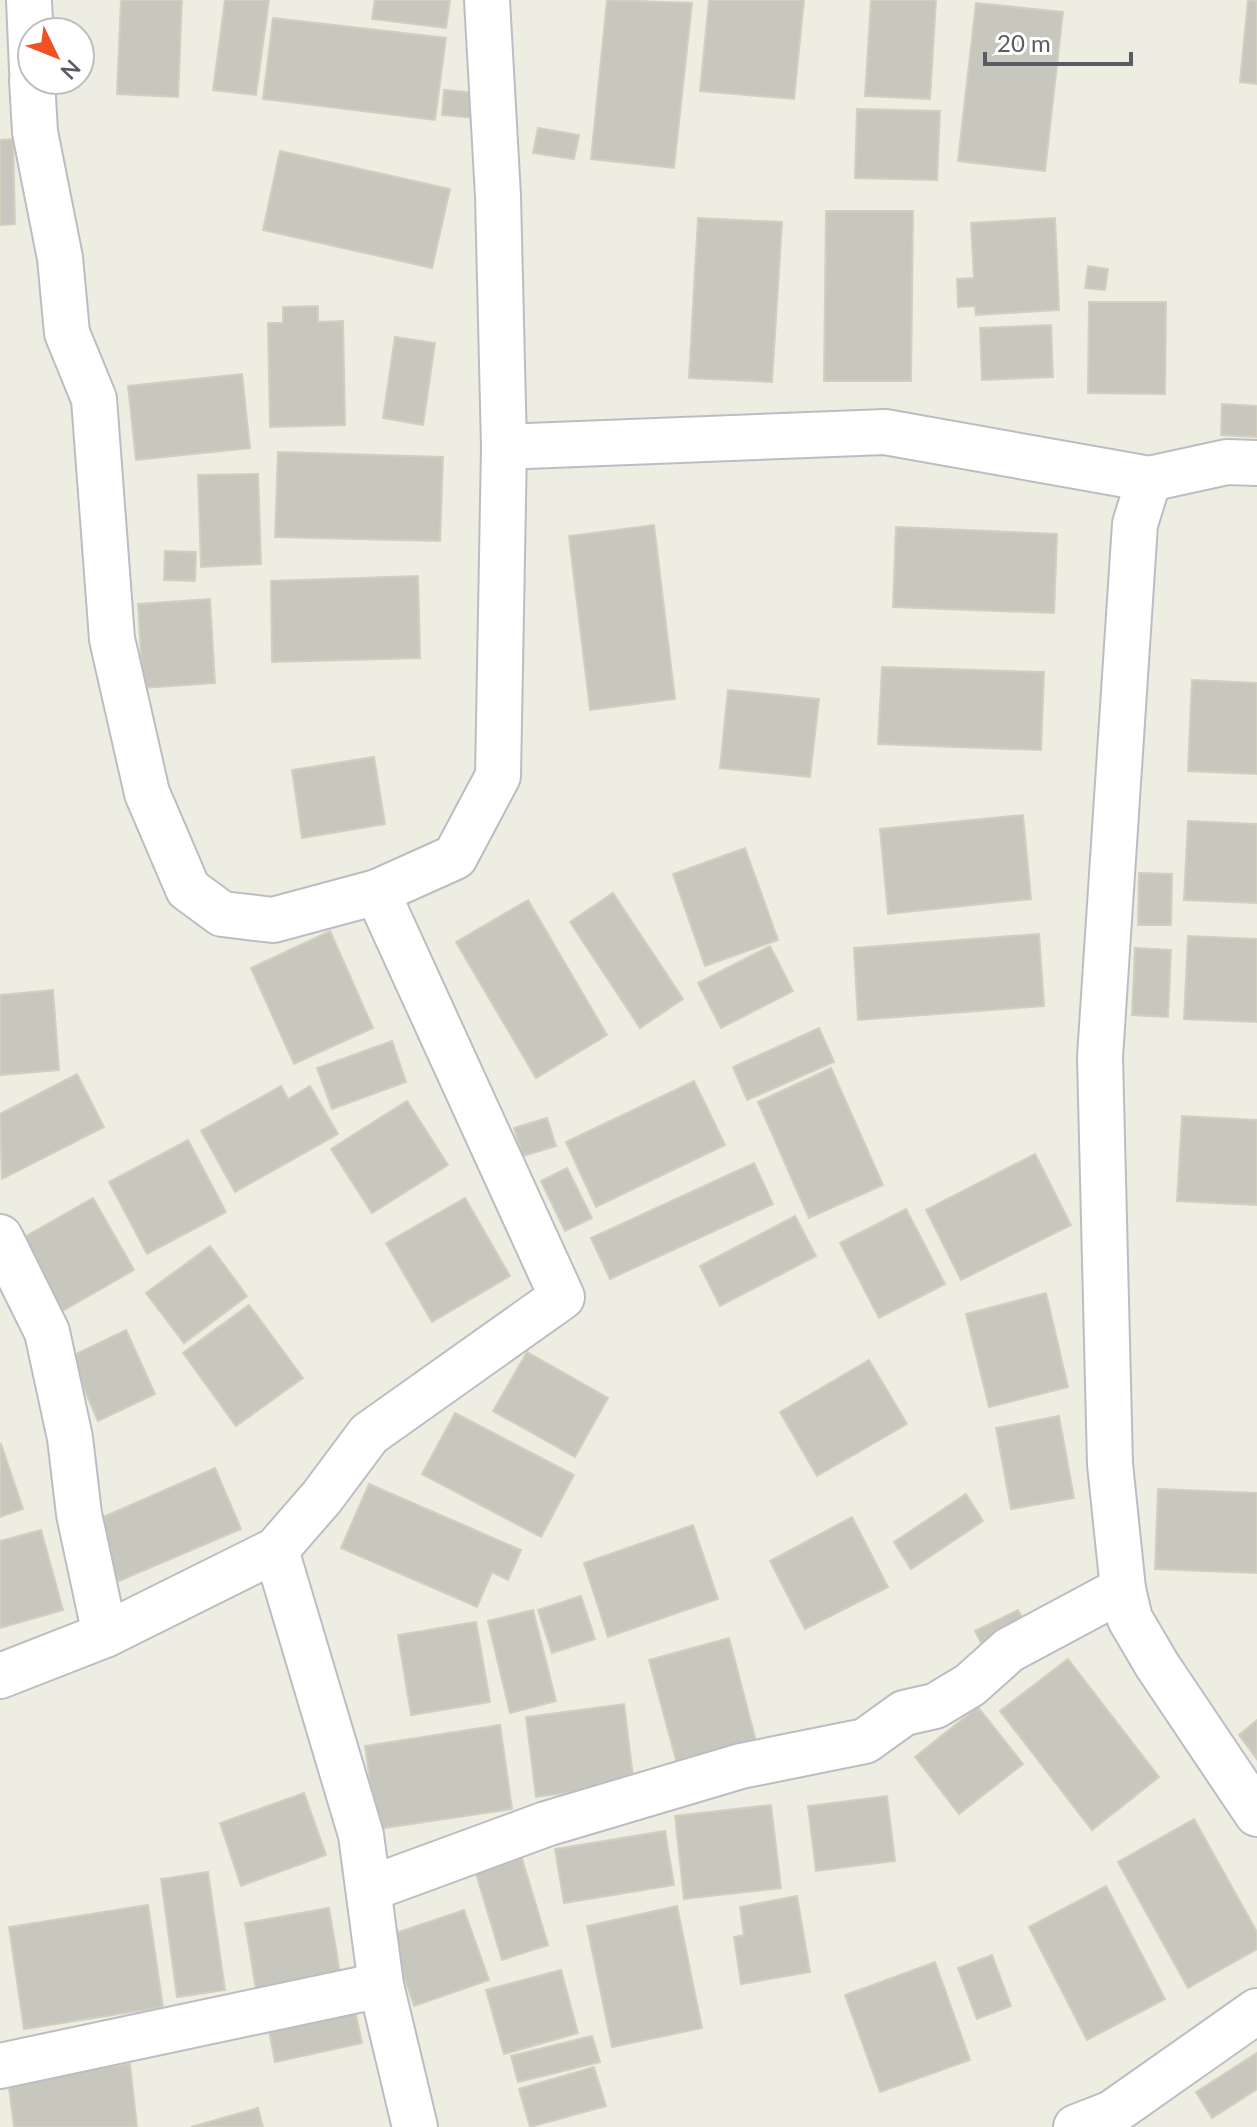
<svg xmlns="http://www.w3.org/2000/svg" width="1257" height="2127" viewBox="0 0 1257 2127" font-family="Lato,sans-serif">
	<rect width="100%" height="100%" fill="#edede1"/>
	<!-- building -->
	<g fill="#c8c7be" stroke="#d2cfbf" stroke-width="2">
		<path d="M121,0H182L178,97L117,94Z"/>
		<path d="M225,0H269L256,95L213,90Z"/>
		<path d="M375,0H450L446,28L372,19Z"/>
		<path d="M607,0L692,3L674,168L591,159Z"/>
		<path d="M709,0H804L794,99L700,91Z"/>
		<path d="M871,0H936L930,99L865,96Z"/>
		<path d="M1248,0L1257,1V84L1240,82Z"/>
		<path d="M976,3L1063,12L1045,171L958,161Z"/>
		<path d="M273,18L446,38L435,120L263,99Z"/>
		<path d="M444,90L478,93L475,118L442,115Z"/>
		<path d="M857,109L940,111L937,180L855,178Z"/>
		<path d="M538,128L579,135L574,159L533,153Z"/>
		<path d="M13,139L15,224L0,225V140Z"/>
		<path d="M280,151L450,189L432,268L263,230Z"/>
		<path d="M826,211H913L911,381H824Z"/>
		<path d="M698,218L782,222L772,382L689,378Z"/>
		<path d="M1055,218L1059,310L976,315L975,306L958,307L957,279L974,278L971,223Z"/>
		<path d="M1088,266L1108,269L1105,290L1085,288Z"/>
		<path d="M1089,302H1166L1165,394L1088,393Z"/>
		<path d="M318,306V322L343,321L345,425L270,427L268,323H283V307Z"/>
		<path d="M1051,325L1053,377L982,380L980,328Z"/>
		<path d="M395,337L435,343L423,425L383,418Z"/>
		<path d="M242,374L250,448L136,460L128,386Z"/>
		<path d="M1222,404L1257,406V437L1221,435Z"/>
		<path d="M278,452L443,457L440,541L275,537Z"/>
		<path d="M258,474L261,564L201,567L198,475Z"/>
		<path d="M654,525L675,699L590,710L569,536Z"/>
		<path d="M896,527L1057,534L1054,613L893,607Z"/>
		<path d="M165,551L196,552L195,581L164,580Z"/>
		<path d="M418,576L420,658L272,662L271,581Z"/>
		<path d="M210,599L215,683L143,688L138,604Z"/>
		<path d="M882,667L1044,672L1041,750L878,744Z"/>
		<path d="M1192,680L1257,683V774L1188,771Z"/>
		<path d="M728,690L819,699L810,777L720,768Z"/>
		<path d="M374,757L385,824L302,838L292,770Z"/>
		<path d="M1023,815L1031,899L888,914L880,829Z"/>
		<path d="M1188,821L1257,824V903L1184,900Z"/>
		<path d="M745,848L778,940L705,966L673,874Z"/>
		<path d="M1139,873L1172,874L1171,925H1138Z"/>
		<path d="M613,893L683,999L640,1028L570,922Z"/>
		<path d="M528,900L607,1035L536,1078L456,942Z"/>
		<path d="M330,931L373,1028L294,1064L251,968Z"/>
		<path d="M1039,934L1044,1006L858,1020L854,948Z"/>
		<path d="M1188,936L1257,939V1022L1184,1019Z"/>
		<path d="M770,946L793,991L721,1028L698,983Z"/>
		<path d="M1135,948L1171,950L1168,1017L1132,1015Z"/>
		<path d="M53,990L59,1070L0,1075V995Z"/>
		<path d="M819,1028L834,1062L747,1100L733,1067Z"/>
		<path d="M392,1041L406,1082L332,1109L317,1068Z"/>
		<path d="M831,1068L883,1185L809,1218L758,1102Z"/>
		<path d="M77,1074L104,1127L2,1179L0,1114Z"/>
		<path d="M694,1081L725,1145L596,1207L566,1142Z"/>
		<path d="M281,1086L288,1099L310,1086L338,1134L235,1192L201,1131Z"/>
		<path d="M407,1101L448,1165L372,1213L331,1149Z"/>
		<path d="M1182,1116L1257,1120V1205L1177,1201Z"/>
		<path d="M547,1118L556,1146L523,1156L514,1128Z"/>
		<path d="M188,1140L226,1212L147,1254L109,1182Z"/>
		<path d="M1035,1154L1071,1225L961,1280L926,1210Z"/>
		<path d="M754,1163L773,1204L610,1279L591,1238Z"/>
		<path d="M567,1168L592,1218L565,1231L541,1181Z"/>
		<path d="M93,1198L134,1270L61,1312L19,1240Z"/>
		<path d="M465,1198L510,1276L432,1322L386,1243Z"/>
		<path d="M906,1209L945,1284L879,1318L840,1243Z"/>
		<path d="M795,1216L816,1256L720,1306L700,1266Z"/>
		<path d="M210,1246L247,1296L184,1343L146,1293Z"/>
		<path d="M1046,1293L1068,1387L989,1407L966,1314Z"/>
		<path d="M249,1305L303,1378L236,1426L183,1353Z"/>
		<path d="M126,1330L155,1394L98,1421L70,1357Z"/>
		<path d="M527,1352L608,1398L575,1457L493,1411Z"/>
		<path d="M869,1360L907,1424L817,1476L780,1412Z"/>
		<path d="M455,1413L574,1475L541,1537L422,1474Z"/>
		<path d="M1059,1416L1074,1498L1011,1509L996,1428Z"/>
		<path d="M1,1444L23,1509L0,1517V1445Z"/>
		<path d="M215,1468L241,1529L119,1581L94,1521Z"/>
		<path d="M369,1484L521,1550L508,1580L492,1572L477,1607L341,1548Z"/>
		<path d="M1158,1489L1257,1493V1573L1155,1569Z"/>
		<path d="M966,1494L983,1521L911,1569L894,1542Z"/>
		<path d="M852,1517L888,1587L805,1629L770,1561Z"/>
		<path d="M693,1525L718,1599L608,1637L584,1563Z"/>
		<path d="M41,1530L63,1610L0,1628V1541Z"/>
		<path d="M581,1596L595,1639L552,1653L538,1610Z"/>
		<path d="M533,1610L556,1701L510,1713L488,1621Z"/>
		<path d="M1018,1610L1030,1631L986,1653L975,1631Z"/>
		<path d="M476,1622L490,1702L411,1715L398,1635Z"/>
		<path d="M729,1638L758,1749L679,1771L649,1660Z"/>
		<path d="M1068,1659L1159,1777L1092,1830L1000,1711Z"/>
		<path d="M624,1704L634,1784L536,1797L526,1717Z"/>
		<path d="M978,1707L1023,1764L959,1814L915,1757Z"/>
		<path d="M1257,1720V1759L1239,1735Z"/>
		<path d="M500,1725L512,1809L377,1829L365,1746Z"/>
		<path d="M304,1793L326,1855L241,1886L220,1823Z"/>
		<path d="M887,1796L895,1861L816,1871L808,1806Z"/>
		<path d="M771,1805L781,1888L684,1899L675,1816Z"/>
		<path d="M1194,1819L1257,1932V1949L1188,1988L1118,1862Z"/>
		<path d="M665,1831L674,1885L564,1903L555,1849Z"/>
		<path d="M520,1852L548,1945L502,1960L474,1867Z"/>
		<path d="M208,1872L225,1990L177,1997L161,1879Z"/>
		<path d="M1106,1886L1165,1999L1087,2040L1029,1927Z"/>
		<path d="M797,1896L810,1972L741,1984L734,1937L744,1935L740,1907Z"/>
		<path d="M148,1905L163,2007L24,2029L9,1927Z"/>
		<path d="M677,1906L702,2028L612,2047L587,1926Z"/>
		<path d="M329,1908L342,1985L258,2001L245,1923Z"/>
		<path d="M464,1910L489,1980L414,2006L390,1935Z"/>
		<path d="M992,1955L1011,2006L977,2019L958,1968Z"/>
		<path d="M935,1962L970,2060L880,2092L845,1995Z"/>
		<path d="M561,1970L578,2033L504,2054L486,1990Z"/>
		<path d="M353,2002L362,2043L275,2062L267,2020Z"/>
		<path d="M592,2036L600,2062L518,2082L511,2056Z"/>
		<path d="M1257,2053V2089L1212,2118L1196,2092Z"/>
		<path d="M130,2064L137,2127H14L8,2080Z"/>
		<path d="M594,2067L606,2106L530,2127L519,2089Z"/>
		<path d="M258,2108L263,2127H191Z"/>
	</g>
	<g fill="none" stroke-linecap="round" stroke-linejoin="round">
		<!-- street casing -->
		<g stroke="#bcbdc3" stroke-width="48">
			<g id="street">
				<path d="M29,0L32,70"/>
				<path d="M32,80L35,132L60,258L67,333L94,399L112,639L147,793L188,889L222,914L273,920L377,892L455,857L498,776L504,447L498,196L487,0"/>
				<path d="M504,447L885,432L1149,479L1227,462L1257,463"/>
				<path d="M1149,479L1135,524L1100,1057L1110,1464L1123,1589L1130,1619L1157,1665L1257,1814"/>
				<path d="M0,1237L47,1332L70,1438L79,1514L105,1635"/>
				<path d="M276,1550L361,1835L381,1985L415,2127"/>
				<path d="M0,1676L105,1635L276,1550L322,1497L369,1434L562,1297L377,892"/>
				<path d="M369,1889L546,1824L741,1766L865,1741L904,1713L935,1706L970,1685L1009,1650L1123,1589"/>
				<path d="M0,2066L381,1985"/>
				<path d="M1076,2127L1112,2113L1257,2011"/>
			</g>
		</g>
		<!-- street -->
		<use href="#street" stroke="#fff" stroke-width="44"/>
	</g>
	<!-- north arrow -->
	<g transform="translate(56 56) rotate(133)"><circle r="38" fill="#ffffff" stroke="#bdbec1" stroke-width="2"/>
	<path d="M0-6L14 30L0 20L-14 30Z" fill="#f15224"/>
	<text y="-12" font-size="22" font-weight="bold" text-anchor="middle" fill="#5a5c63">N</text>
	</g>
	<!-- scale -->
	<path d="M985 52v12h146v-12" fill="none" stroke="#5a5c63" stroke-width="4"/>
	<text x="997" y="52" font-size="24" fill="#5a5c63" stroke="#ffffff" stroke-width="6" paint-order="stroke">20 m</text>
</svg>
